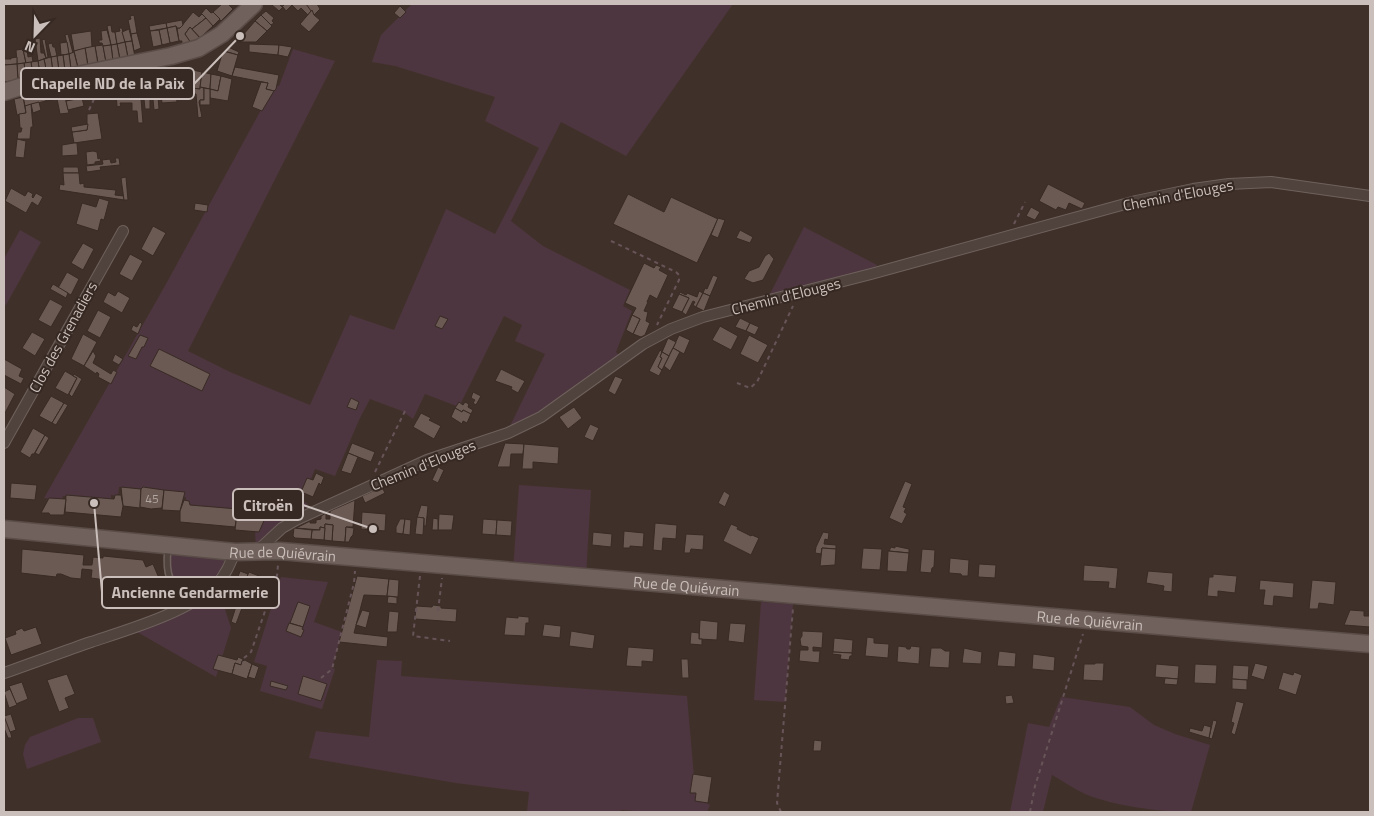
<svg xmlns="http://www.w3.org/2000/svg" width="1374" height="816" viewBox="0 0 1374 816" font-family="'Titillium Web',sans-serif">
	<rect width="100%" height="100%" fill="#40302a"/>
	<!-- green -->
	<g fill="#4d363f">
		<path d="M412,4H733L626,156L561,122L511,221L543,246L630,290L623,306L632,311L616,352L622,359L508,433L510,426L545,354L515,341L522,325L504,316L459,407L425,394L413,419L402,411L370,399L359,420L335,476L315,469L302,501L308,504L296,520L256,551L255,531L233,514L185,506L186,497H181V492L119,487L118,496L111,495V499L63,496L62,500L44,498L166,284L274,86H279L293,49L335,61L188,351L230,372L310,405L350,315L394,330L446,209L495,234L539,148L485,121L495,97L395,66L372,62L381,35Z"/>
		<path d="M804,227L877,265L871,274L767,300Z"/>
		<path d="M20,230L41,242L6,305L4,304V259Z"/>
		<path d="M519,485L591,490L586,577L513,571Z"/>
		<path d="M168,545L235,552L217,584L231,628L216,677L130,628L192,602C167,584 168,575 168,545Z"/>
		<path d="M281,577L328,582L314,622L342,632L332,668L335,669L322,709L260,691L267,666L254,662Z"/>
		<path d="M761,602L793,604L785,702L754,700Z"/>
		<path d="M377,660L402,661L401,676L687,696L695,788L700,799L710,805L707,812H646L621,810L620,812H527L529,792L456,783L309,758L316,731L369,737Z"/>
		<path d="M1061,697L1130,707L1154,725L1175,734L1210,745L1191,812C1160,812 1114,806 1085,794C1074,789 1063,781 1052,775L1043,812H1010L1028,723L1049,727Z"/>
		<path d="M78,718H93L101,742L27,769L23,754L25,745L30,737Z"/>
	</g>
	<!-- building -->
	<g fill="#6b5953" stroke="#382a24">
		<path d="M222,4H228L233,9L221,21L213,12Z"/>
		<path d="M273,4H279L282,7L285,4H306L312,10L308,15L301,8L298,11L292,5L286,11L283,7L279,11L272,5Z"/>
		<path d="M306,4H317L320,9L314,15Z"/>
		<path d="M400,6L406,12L400,18L394,13Z"/>
		<path d="M206,8L211,13L213,12L220,19L213,26L201,14Z"/>
		<path d="M312,10L314,15L320,20L309,32L300,24Z"/>
		<path d="M266,11L274,18L272,21L274,23L271,25L261,15Z"/>
		<path d="M193,12L199,17L202,14L206,18L192,29L190,27L185,34L191,42L181,46L182,41H179L177,28H180Z"/>
		<path d="M134,15L137,33L131,34L128,20L131,19L130,16Z"/>
		<path d="M261,15L272,26L267,31L255,21Z"/>
		<path d="M206,18L213,26L200,38L192,29Z"/>
		<path d="M182,20L183,25L180,28H177L176,26L167,28L166,23Z"/>
		<path d="M255,21L267,31L256,42H237Z"/>
		<path d="M166,23L167,28L150,31L149,26Z"/>
		<path d="M111,25L112,32H115L117,44L111,45L107,26Z"/>
		<path d="M176,26L179,41L170,43L167,28Z"/>
		<path d="M190,27L200,38L191,43L185,34Z"/>
		<path d="M119,28H122L125,42L117,44L115,32L120,31Z"/>
		<path d="M167,28L170,43L162,45L159,30Z"/>
		<path d="M129,29L132,41L125,42L122,32Z"/>
		<path d="M107,30L111,45L103,46L102,43H99V40H102L101,31Z"/>
		<path d="M159,30L162,45L153,47L150,31Z"/>
		<path d="M91,31L92,47L74,51L71,34Z"/>
		<path d="M137,33L141,48L134,51L131,34Z"/>
		<path d="M68,34L73,53L69,54L65,35Z"/>
		<path d="M40,38L41,53H44L46,58L38,61L35,39Z"/>
		<path d="M45,39L48,57L46,58L42,40Z"/>
		<path d="M132,41L135,57L128,58L125,42Z"/>
		<path d="M67,42L69,54L61,55L60,43Z"/>
		<path d="M125,42L128,58L120,60L117,44Z"/>
		<path d="M52,43L53,47H55L57,56L51,57L48,44Z"/>
		<path d="M117,44L120,60L113,61L111,45Z"/>
		<path d="M249,44L279,45L278,55L249,52Z"/>
		<path d="M103,45L106,62L98,64L95,46Z"/>
		<path d="M111,45L113,61L106,62L103,46Z"/>
		<path d="M279,45L292,47L288,57L278,55Z"/>
		<path d="M95,46L98,64L88,66L85,48Z"/>
		<path d="M228,47L239,52L238,55L224,51Z"/>
		<path d="M85,48L88,66L78,68L74,51Z"/>
		<path d="M23,49L26,63L17,64L16,50Z"/>
		<path d="M23,49H27L28,57L32,56L33,62L26,63Z"/>
		<path d="M223,51L238,55L232,76L217,71Z"/>
		<path d="M74,52L78,68L71,69L69,54Z"/>
		<path d="M69,54L71,69L65,71L63,55Z"/>
		<path d="M63,55L65,71H59L57,56Z"/>
		<path d="M57,56L59,71L53,73L51,57Z"/>
		<path d="M17,57V64L4,65V59H11V58Z"/>
		<path d="M51,57L53,73L47,74L44,59Z"/>
		<path d="M44,59L47,74L40,75L38,61Z"/>
		<path d="M38,61L40,75L33,76L31,62Z"/>
		<path d="M31,62L33,76L26,78L24,63Z"/>
		<path d="M24,63L26,78L18,80L17,64Z"/>
		<path d="M17,64L18,80L4,82V65Z"/>
		<path d="M176,67L178,84H169L167,69Z"/>
		<path d="M176,67L193,70L192,85L178,83Z"/>
		<path d="M235,67L279,75L276,89L274,91L266,89L268,83L232,76Z"/>
		<path d="M193,70L202,72L200,89L192,88Z"/>
		<path d="M202,72L211,74L210,89L200,87Z"/>
		<path d="M211,74L221,76L218,91L210,89Z"/>
		<path d="M221,76L232,79L228,101L210,98V89L218,91Z"/>
		<path d="M261,82L268,83L266,89L274,91L262,111L252,107Z"/>
		<path d="M178,83L192,85V88L200,89V87L204,88V100H200L199,102L202,117L198,118L196,94L184,92L185,89L178,88Z"/>
		<path d="M175,84L177,102L162,103L161,96H158L159,109L154,110L153,99H150V109H145L144,99H141L143,123H138L137,111H132V103H120L121,106L117,107L116,91L121,90V96L143,92V89Z"/>
		<path d="M79,85L82,98L66,101L65,97L46,101L45,92Z"/>
		<path d="M204,88L210,89V105H200V100H204Z"/>
		<path d="M45,92L46,101L25,106L23,97Z"/>
		<path d="M23,97L26,113L17,115L14,99Z"/>
		<path d="M65,97L69,113L60,114L57,99Z"/>
		<path d="M82,98L84,106L68,110L66,101Z"/>
		<path d="M39,102L41,110L33,113L31,104Z"/>
		<path d="M31,104L33,127H31L30,139H17L18,132H21L22,128H20L19,114L26,113L25,106Z"/>
		<path d="M98,113L102,139L74,143L72,132L87,130V114Z"/>
		<path d="M88,124L87,130L72,132L71,127Z"/>
		<path d="M17,139L26,141L24,158L15,157Z"/>
		<path d="M74,143H77L78,155L62,156V145Z"/>
		<path d="M93,151L97,152L98,159L100,158L101,161L95,162V164L87,165L86,152Z"/>
		<path d="M115,158H119L120,165L100,167L101,170L87,172L86,166L103,164L102,160L110,159L111,163L116,162Z"/>
		<path d="M63,167H78L79,173H63Z"/>
		<path d="M63,173H79L80,184L84,183V187L116,190L115,195L124,196V200L59,190L60,184L64,185Z"/>
		<path d="M126,177L128,200H124L121,178Z"/>
		<path d="M1048,184L1085,203L1082,209L1069,203L1066,210L1058,207L1056,210L1039,201Z"/>
		<path d="M11,188L25,196L28,191L33,194L32,197L33,198L36,193L43,197L38,206L32,202L26,213L5,201Z"/>
		<path d="M628,194L664,212L671,197L718,219L697,263L613,224Z"/>
		<path d="M99,198L109,201L104,220L101,219L98,231L76,224L82,203L96,207Z"/>
		<path d="M195,203L208,205L207,212L194,210Z"/>
		<path d="M1031,207L1040,212L1035,220L1026,216Z"/>
		<path d="M718,218L725,220L718,238L711,235Z"/>
		<path d="M153,226L166,233L153,256L141,249Z"/>
		<path d="M740,230L753,237L750,243L736,238Z"/>
		<path d="M83,243L94,249L83,270L71,263Z"/>
		<path d="M769,253L774,259L763,280L753,283L744,279L749,271L759,267L765,256Z"/>
		<path d="M130,254L143,261L132,281L119,274Z"/>
		<path d="M644,263L654,268L656,265L661,267L659,270L668,275L657,299L650,295L647,302H648L644,311L648,312L646,321L650,323L645,335L641,337L633,334L640,319L632,315L636,308L625,303Z"/>
		<path d="M67,272L79,279L71,295L58,288Z"/>
		<path d="M713,275L718,277L710,296L703,293L705,288L707,289Z"/>
		<path d="M53,284L68,293L66,298L50,289Z"/>
		<path d="M118,291L130,298L122,313L103,302L108,292L115,296Z"/>
		<path d="M699,291L703,293L696,307L693,305L695,302L693,301L686,315L682,312L689,298L679,294L680,292L686,295L687,293L697,297Z"/>
		<path d="M703,293L710,296L704,311L696,307Z"/>
		<path d="M679,294L689,298L682,312L672,308Z"/>
		<path d="M50,299L63,306L51,327L38,320Z"/>
		<path d="M98,310L111,317L100,338L87,331Z"/>
		<path d="M632,315L640,319L633,334L626,330Z"/>
		<path d="M440,316L448,319L442,329L435,326Z"/>
		<path d="M740,318L750,323L746,331L735,327Z"/>
		<path d="M140,322L142,324L138,334L131,330L133,325L137,327Z"/>
		<path d="M750,323L759,327L755,335L746,331Z"/>
		<path d="M720,326L738,336L731,350L712,340Z"/>
		<path d="M32,332L45,339L35,356L22,348Z"/>
		<path d="M83,334L97,342L84,366L71,359Z"/>
		<path d="M140,335L148,338L144,347H142L136,359L128,356Z"/>
		<path d="M679,335L690,340L684,354L673,348Z"/>
		<path d="M749,335L768,345L758,363L740,354Z"/>
		<path d="M668,338L676,342L669,356L662,352Z"/>
		<path d="M673,348L680,352L670,371L664,366Z"/>
		<path d="M159,349L210,374L202,391L150,366Z"/>
		<path d="M660,350L662,352L660,357L662,358L658,367L662,370L659,376L649,371Z"/>
		<path d="M93,351L96,356L93,363L111,374L113,370L117,372L111,384L98,377L99,374L97,372L96,374L84,366Z"/>
		<path d="M662,352L669,356L662,370L658,367L662,358L660,357Z"/>
		<path d="M115,354L123,359L119,365L112,361Z"/>
		<path d="M4,359L22,369L19,376L24,378L21,384L4,375Z"/>
		<path d="M501,369L525,381L518,393L511,389L512,387L495,381Z"/>
		<path d="M65,371L77,378L68,395L55,388Z"/>
		<path d="M74,374L82,379L72,397L69,394L77,378L73,376Z"/>
		<path d="M615,376L623,379L615,395L608,391Z"/>
		<path d="M4,387L15,394L5,413H4Z"/>
		<path d="M473,392L481,396L476,405L473,403L475,400L471,398Z"/>
		<path d="M51,396L64,403L52,423L39,416Z"/>
		<path d="M351,398L359,402L356,410L347,407Z"/>
		<path d="M459,402L463,405L465,402L469,404L468,407L473,410L471,414L463,410L462,412L455,408Z"/>
		<path d="M64,403L68,405L56,425L52,423Z"/>
		<path d="M574,407L582,418L568,429L559,417Z"/>
		<path d="M455,408L462,412L463,410L471,414L467,423L463,421L462,424L451,417Z"/>
		<path d="M421,413L431,418L429,420L441,426L434,439L413,427Z"/>
		<path d="M590,424L599,428L593,441L584,437Z"/>
		<path d="M33,428L45,435L34,454H32L30,458L20,452Z"/>
		<path d="M45,435L49,438L39,455L35,453Z"/>
		<path d="M352,443L375,452L371,462L348,453Z"/>
		<path d="M505,443L524,444L523,454H511L510,467H497Z"/>
		<path d="M524,444L559,447L558,464L533,462V469H522Z"/>
		<path d="M348,453L358,457L351,474L341,471Z"/>
		<path d="M438,467L444,470L438,483L432,480Z"/>
		<path d="M316,473L324,477L321,485L319,483L313,497L301,492L307,478L313,480Z"/>
		<path d="M905,481L912,484L903,507L906,508L904,512L907,514L902,524L889,518Z"/>
		<path d="M11,483L37,485L35,500L10,498Z"/>
		<path d="M121,487L141,489L140,508L123,506Z"/>
		<path d="M143,487L164,490L162,508L151,509L140,507L141,489Z"/>
		<path d="M382,487L385,493L365,503L362,496Z"/>
		<path d="M164,490L185,492L180,511L162,510Z"/>
		<path d="M724,491L730,495L725,507L718,503Z"/>
		<path d="M66,495L114,499L115,495H121L123,506L121,517L65,512Z"/>
		<path d="M49,498L66,499L64,515H50L49,513H41Z"/>
		<path d="M184,500L189,501L190,505L238,509L235,527L180,522V511Z"/>
		<path d="M355,500L353,527H346L345,542L332,541L333,525L325,524V528L320,527V530L296,528L310,521V523H316V520L321,519V516L326,513V519H330V511Z"/>
		<path d="M421,505L428,506L426,526H424V518H417Z"/>
		<path d="M362,512L386,514L385,531L361,529Z"/>
		<path d="M237,513L266,516L259,532L235,530Z"/>
		<path d="M439,514L454,515L452,530H438Z"/>
		<path d="M417,517L424,518L423,535L415,534Z"/>
		<path d="M433,518L438,519V530H432Z"/>
		<path d="M400,519H405L403,534L396,533V527Z"/>
		<path d="M405,519L411,520L410,535L403,534Z"/>
		<path d="M483,519L497,520L496,535L482,534Z"/>
		<path d="M497,520L512,521L511,536L496,535Z"/>
		<path d="M655,523L677,525L676,539L663,538L662,551L653,550Z"/>
		<path d="M325,524L333,525L332,541L324,540Z"/>
		<path d="M731,524L738,527L737,529L751,536L752,535L759,538L751,555L723,541Z"/>
		<path d="M320,527L325,528L324,540L311,539L312,530H320Z"/>
		<path d="M346,527L354,528L353,535L351,537L349,542H345Z"/>
		<path d="M294,528L312,530L311,539L295,538L293,536Z"/>
		<path d="M624,531L644,533L643,547L630,546V548H623Z"/>
		<path d="M593,532L612,534L611,547L592,545Z"/>
		<path d="M823,532L829,533L828,540L825,539L824,544L836,545V549L822,548L821,554L815,553L816,547Z"/>
		<path d="M686,534L704,535L703,550L691,549L690,553H684Z"/>
		<path d="M895,546L909,549V553L889,551L891,547L895,548Z"/>
		<path d="M822,548L836,549L835,565L820,566Z"/>
		<path d="M863,548L882,549L880,570L861,569Z"/>
		<path d="M22,549L84,555L83,565H92L93,557L103,558V556L143,560L146,567L153,564L164,590L163,591L167,601L147,609L136,584L91,578L92,570L82,569L81,579L71,578L61,574H57L56,577L21,573Z"/>
		<path d="M922,549L935,550L934,567L932,568L931,573L920,572Z"/>
		<path d="M888,551L909,553L907,572L887,571Z"/>
		<path d="M950,558L969,560L968,576H962L961,574L949,573Z"/>
		<path d="M979,564L996,565L995,578L978,577Z"/>
		<path d="M1084,565L1118,568L1116,589L1108,588L1109,582L1083,581Z"/>
		<path d="M240,571L248,574L243,586L253,590L258,575L264,578L259,592L254,590L250,602L245,600L236,624L231,622L241,591L234,588Z"/>
		<path d="M1148,571L1173,573L1172,592L1163,591L1164,586L1146,583Z"/>
		<path d="M249,572L259,576L253,590L243,586Z"/>
		<path d="M1213,574L1237,576L1235,593L1218,591V597L1207,596L1209,577H1213Z"/>
		<path d="M357,576L389,579L387,596L397,597V604L387,603L388,596L364,595L354,633L388,637L387,647L339,642Z"/>
		<path d="M389,579L399,580L398,597L387,596Z"/>
		<path d="M1260,580L1294,583L1293,598L1274,596L1273,606L1263,605L1265,590H1259Z"/>
		<path d="M1312,580L1336,582L1334,605L1319,603L1318,609H1309Z"/>
		<path d="M298,602L310,606L303,627L290,623Z"/>
		<path d="M433,605L441,606V608L457,609L456,622L415,619L416,606L432,607Z"/>
		<path d="M362,610L370,612L366,628L356,625Z"/>
		<path d="M1350,610L1364,611V616H1370V627L1344,625Z"/>
		<path d="M389,611L399,612L397,632H387Z"/>
		<path d="M518,616L529,617V623H526L525,636L504,635L506,617L518,618Z"/>
		<path d="M700,620L718,622L717,640L699,639Z"/>
		<path d="M289,623L303,627L302,629L304,630L301,637L286,631Z"/>
		<path d="M730,623L746,624L744,643L728,641Z"/>
		<path d="M544,624L561,626L560,638L542,636Z"/>
		<path d="M36,627L42,644L11,655L5,638L16,634L15,631L22,628L24,631Z"/>
		<path d="M571,631L595,635L593,649L569,646Z"/>
		<path d="M802,631L823,632L822,648L813,647V651H820L819,663L799,661L800,650H808V647L801,646L800,639L802,636Z"/>
		<path d="M691,632L699,633V639H702V645L690,644Z"/>
		<path d="M867,637L874,638V643L889,644L888,658L865,656Z"/>
		<path d="M834,638L853,640L852,653L833,652Z"/>
		<path d="M898,646L906,647L907,649H910L911,646L920,647L919,664L897,662Z"/>
		<path d="M628,647L654,649L653,662L642,661V667L626,666Z"/>
		<path d="M931,648H941L945,651H950L949,668L929,667Z"/>
		<path d="M964,648L982,652L981,664L962,663Z"/>
		<path d="M999,651L1016,653L1015,667L997,666Z"/>
		<path d="M833,652L852,653V656H850L849,660L840,659L841,655L832,654Z"/>
		<path d="M1033,654L1055,657L1054,671L1032,669Z"/>
		<path d="M218,655L237,660L238,657L243,659L241,665L235,663L232,674L213,669Z"/>
		<path d="M681,659H688L689,678H682Z"/>
		<path d="M245,660L252,664L247,679L232,674L235,663L241,665L242,661Z"/>
		<path d="M1095,663H1104L1103,681L1083,680L1084,664H1095Z"/>
		<path d="M1255,663L1268,666L1264,680L1251,676Z"/>
		<path d="M252,664L259,667L255,679L248,677Z"/>
		<path d="M1156,664L1179,666L1178,679L1155,677Z"/>
		<path d="M1195,664L1217,665L1216,684L1194,683Z"/>
		<path d="M1233,665L1249,666L1248,680L1232,679Z"/>
		<path d="M1283,672L1293,675L1294,672L1302,675L1296,695L1278,689Z"/>
		<path d="M67,674L75,694L65,698L69,708L59,712L47,680Z"/>
		<path d="M303,676L327,684L321,701L298,694Z"/>
		<path d="M1165,678L1178,679L1177,685L1164,684Z"/>
		<path d="M1232,679L1247,680V690L1232,689Z"/>
		<path d="M271,681L288,686L286,690L270,686Z"/>
		<path d="M22,682L28,699L16,704L9,686Z"/>
		<path d="M10,689L17,705L9,708L4,692Z"/>
		<path d="M1012,695L1014,703L1006,704L1005,696Z"/>
		<path d="M1236,701L1244,703L1235,735L1231,733L1234,723L1231,722Z"/>
		<path d="M4,714L7,719L12,738H8L4,728Z"/>
		<path d="M11,714L16,730L10,732L4,716Z"/>
		<path d="M1213,720L1217,721L1212,739L1209,738Z"/>
		<path d="M1204,725L1211,727L1209,738L1189,732L1190,728L1202,731Z"/>
		<path d="M814,740L822,741L821,751H813Z"/>
		<path d="M693,774L712,777L708,803L695,801L696,793H690Z"/>
	</g>
	<g fill="none" stroke-linecap="round" stroke-linejoin="round">
		<!-- lane casing -->
		<g stroke="#6e615c" stroke-width="8">
			<path id="lane" d="M168,548C165,575 169,586 192,602"/>
		</g>
		<!-- street casing -->
		<g stroke="#6e615c" stroke-width="12">
			<g id="street">
				<path d="M4,443L123,231"/>
				<path d="M256,552L282,528L296,520L427,460L508,433L541,417L643,344L671,329L703,317L871,274L1136,201L1193,189L1229,184L1271,182L1370,196"/>
				<path d="M4,673C33,663 62,652 91,642C127,630 189,612 216,585C225,576 230,564 235,552"/>
			</g>
		</g>
		<!-- primary casing -->
		<g stroke="#5a4c47" stroke-width="19">
			<g id="primary">
				<path d="M4,92L23,86L171,56L199,48L222,34L254,4"/>
				<path id="s1" d="M4,529L235,552L280,551L1370,644"/>
			</g>
		</g>
		<!-- path -->
		<g stroke="#675458" stroke-width="2" stroke-dasharray="4 4" stroke-linecap="butt">
			<path d="M89,110L94,99L92,86"/>
			<path d="M1014,224L1025,202"/>
			<path d="M611,241L676,272L679,275V280L657,325"/>
			<path d="M737,383L750,388L757,382L793,306"/>
			<path d="M375,472L406,409"/>
			<path d="M420,576L413,636L450,641"/>
			<path d="M438,611L442,578"/>
			<path d="M244,658L251,652L277,576L278,565"/>
			<path d="M321,678L332,669L354,583L355,571"/>
			<path d="M781,812L777,803L793,608"/>
			<path d="M1030,812L1035,786L1083,634"/>
		</g>
		<!-- lane -->
		<use href="#lane" stroke="#50433e" stroke-width="5"/>
		<!-- street -->
		<use href="#street" stroke="#50433e" stroke-width="10"/>
		<!-- primary -->
		<use href="#primary" stroke="#70615c" stroke-width="16"/>
	</g>
	<g text-anchor="middle" dominant-baseline="central" stroke-width="4" stroke-linejoin="round" paint-order="stroke">
		<!-- number labels -->
		<g font-size="12" fill="#b2a6a1">
			<text x="152" y="498">45</text>
		</g>
		<!-- street labels -->
		<g font-size="15" fill="#cabfbb" stroke="#362822">
			<text transform="translate(1178 195) rotate(-11)">Chemin d'Elouges</text>
			<text transform="translate(786 296) rotate(-14)">Chemin d'Elouges</text>
			<text transform="translate(63 337) rotate(-61)">Clos des Grenadiers</text>
			<text transform="translate(423 465) rotate(-22)">Chemin d'Elouges</text>
			<text stroke="none"><textPath href="#s1" startOffset="280">Rue de Quiévrain</textPath></text>
			<text stroke="none"><textPath href="#s1" startOffset="685">Rue de Quiévrain</textPath></text>
			<text stroke="none"><textPath href="#s1" startOffset="1090">Rue de Quiévrain</textPath></text>
		</g>
	</g>
	<!-- callouts -->
	<path fill="none" stroke="#cabfbb" stroke-width="2" d="M240 36L194 84M373 529L303 505M94 503L102 592"/>
	<g fill="#cabfbb" stroke="#362822" stroke-width="2">
		<circle cx="240" cy="36" r="5"/>
		<circle cx="373" cy="529" r="5"/>
		<circle cx="94" cy="503" r="5"/>
	</g>
	<g fill="#362822" stroke="#cabfbb" stroke-width="2">
		<rect x="21" y="68" width="173" height="31" rx="5"/>
		<rect x="233" y="489" width="70" height="31" rx="5"/>
		<rect x="102" y="577" width="177" height="31" rx="5"/>
	</g>
	<g font-size="16" text-anchor="middle" font-weight="bold" fill="#cabfbb">
		<text x="108" y="89">Chapelle ND de la Paix</text>
		<text x="268" y="511">Citroën</text>
		<text x="190" y="598">Ancienne Gendarmerie</text>
	</g>
	<!-- border -->
	<rect width="1374" height="816" fill="none" stroke="#cabfbb" stroke-width="10"/>
	<!-- north arrow -->
	<g transform="translate(35 35) rotate(203)" stroke="#362822" stroke-width="4" paint-order="stroke">
	<path d="M0-4L9 19L0 12L-9 19Z" fill="#cabfbb"/>
	<text y="-8" font-size="14" font-weight="bold" text-anchor="middle" fill="#cabfbb">N</text>
	</g>
</svg>
